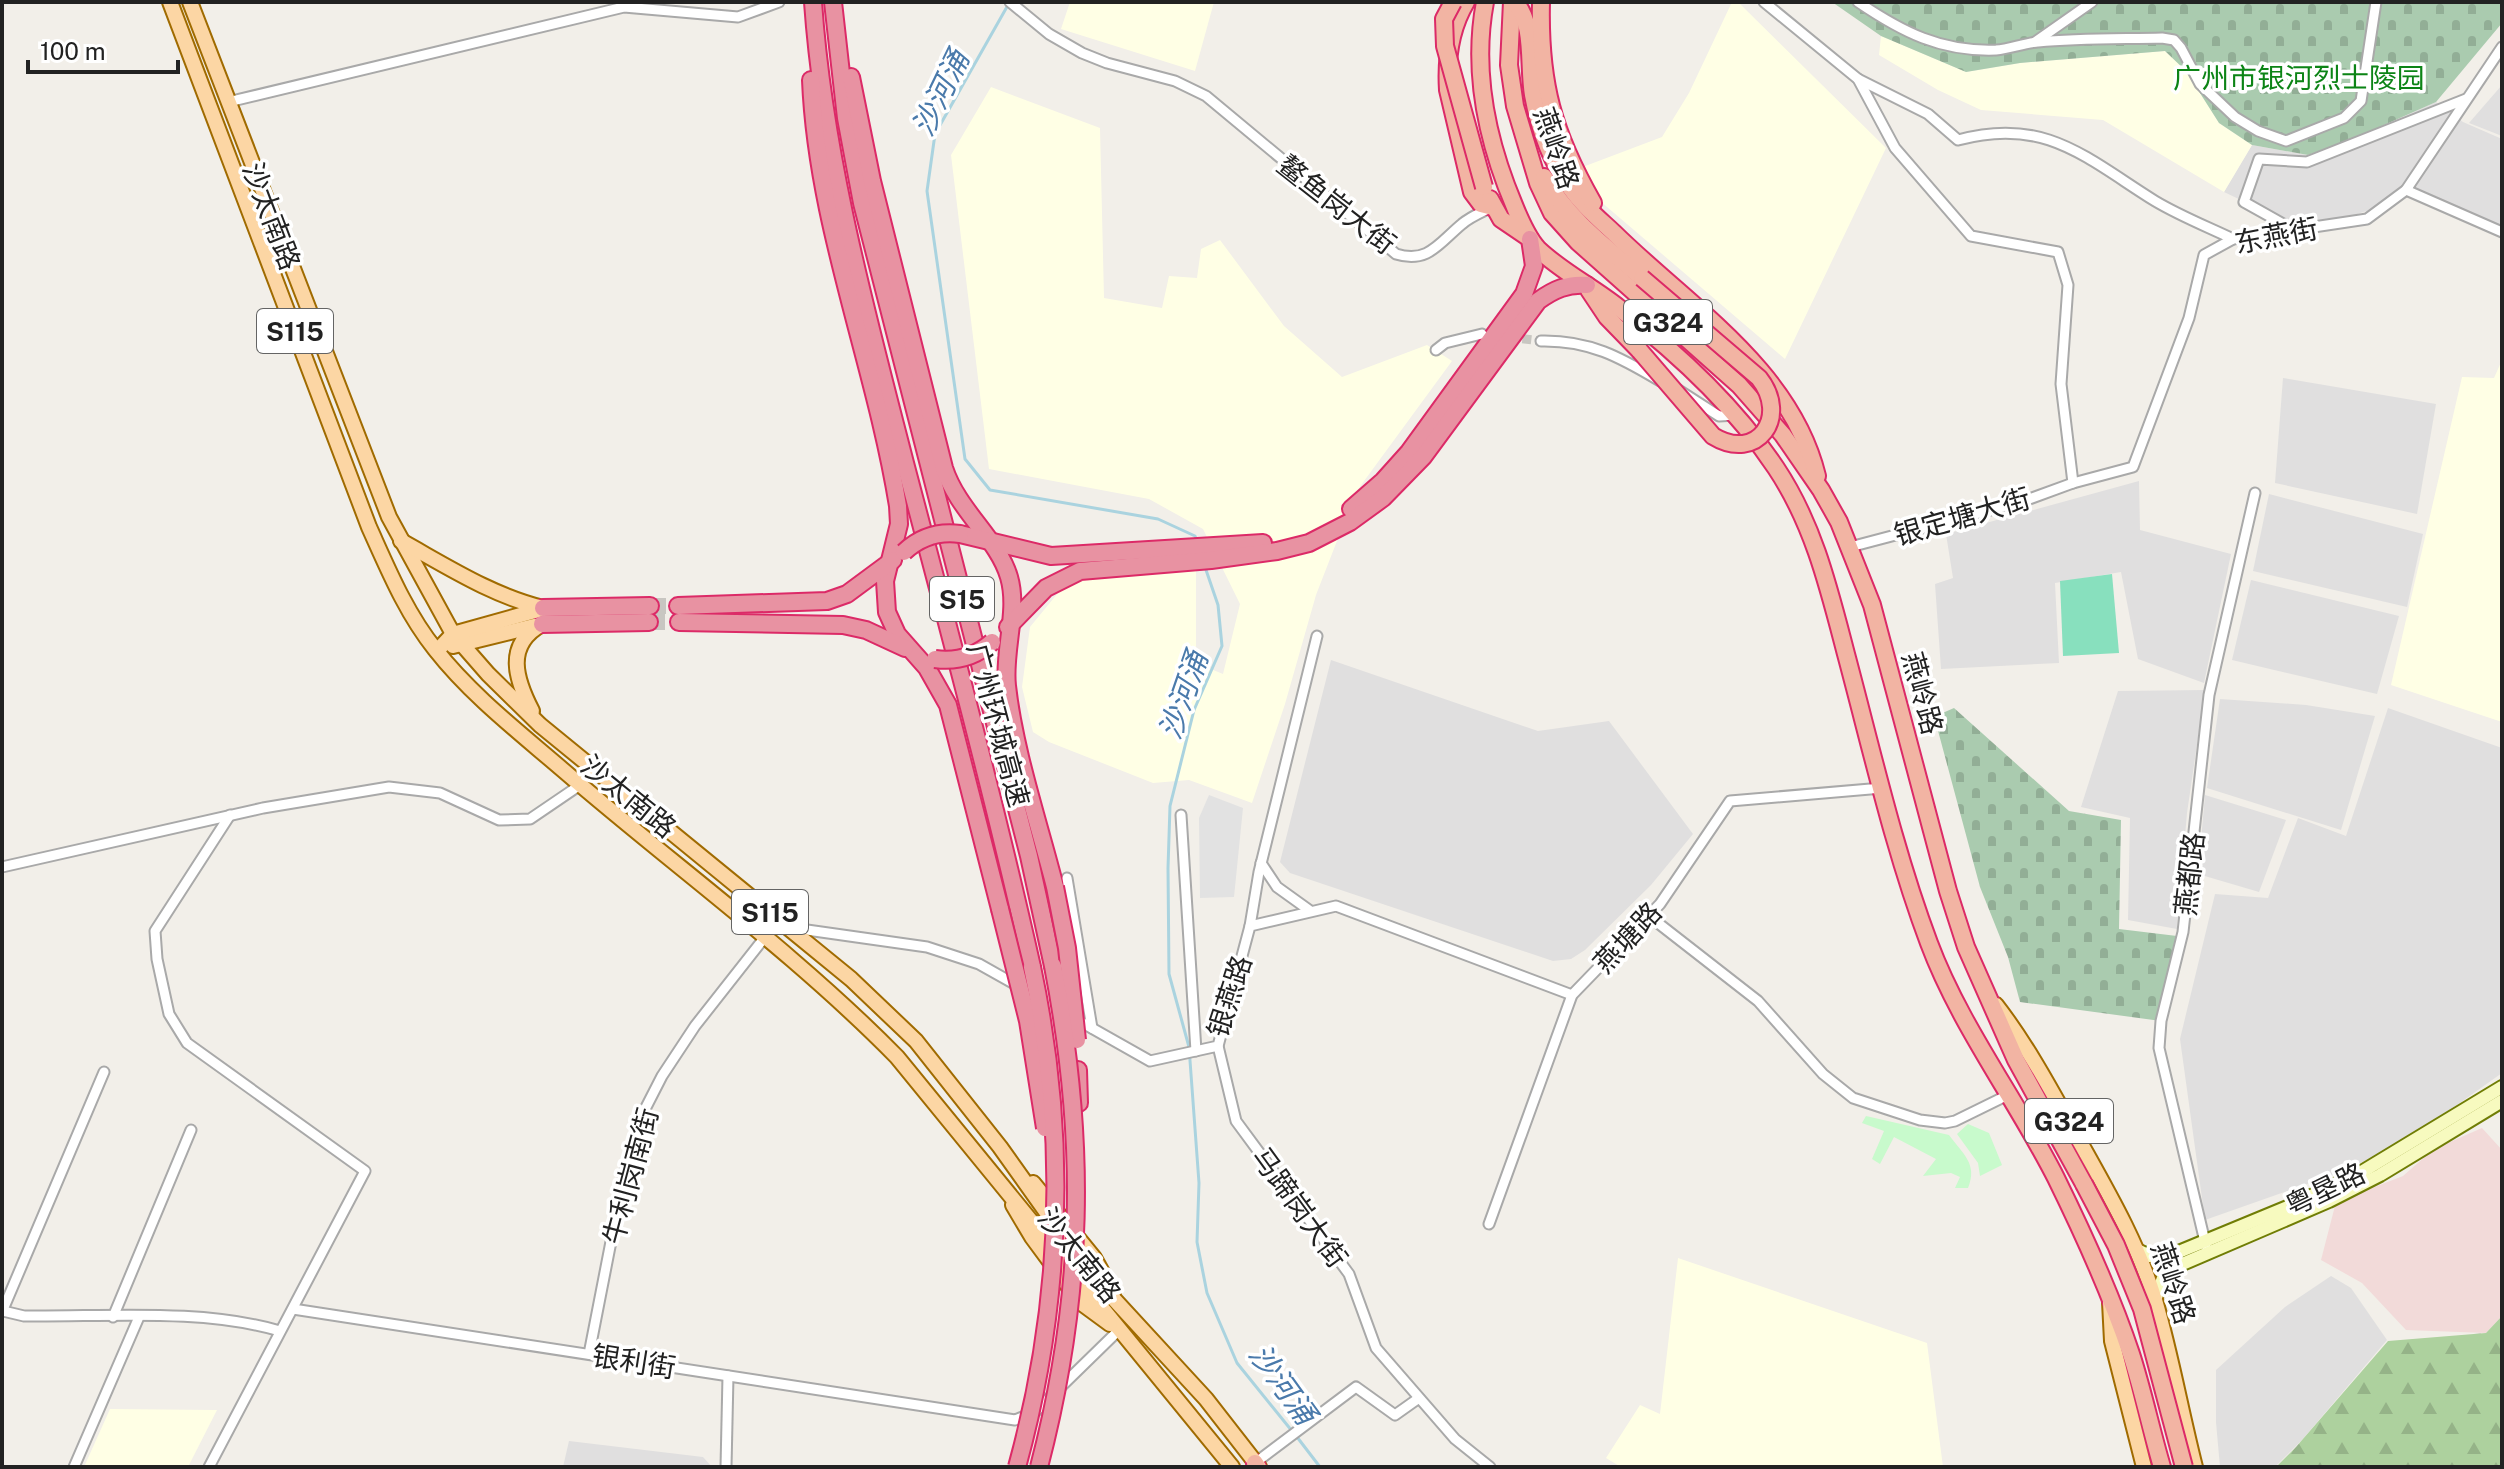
<svg xmlns="http://www.w3.org/2000/svg" width="2504" height="1469" viewBox="0 0 2504 1469" font-family="'Public Sans','Noto Sans SC',sans-serif">
	<defs>
		<pattern id="forest-firs" width="22" height="20" patternUnits="userSpaceOnUse" patternTransform="scale(2)"><rect width="22" height="20" fill="#add19e"/><path d="M5 1l3.5 6h-7zM16 11l3.5 6h-7z" fill="#95b388"/></pattern>
		<pattern id="cemetery-stones" width="16" height="16" patternUnits="userSpaceOnUse" patternTransform="scale(2)"><rect width="16" height="16" fill="#aacbaf"/><path d="M2 7V4a2 2 0 0 1 4 0v3zM10 15v-3a2 2 0 0 1 4 0v3z" fill="#92ae96"/></pattern>
	</defs>
	<rect width="100%" height="100%" fill="#f2efe9"/>
	<!-- residential -->
	<g fill="#e0dfdf">
		<path d="M2502,85V136L2469,123Z"/>
		<path d="M2436,102L2463,122L2502,139V228L2425,192L2342,219L2285,221L2224,192L2252,145L2308,155L2357,137Z"/>
		<path d="M2283,378L2436,404L2417,514L2275,483Z"/>
		<path d="M2139,481L2140,530L2231,554L2204,683L2138,659L2121,572L2055,583L2059,663L1941,669L1935,584L1953,578L1946,534Z"/>
		<path d="M2269,494L2423,534L2407,607L2253,571Z"/>
		<path d="M2251,580L2399,616L2377,694L2232,660Z"/>
		<path d="M1331,660L1538,731L1609,721L1693,834L1651,885L1585,950L1571,959L1553,961L1290,873L1280,862Z"/>
		<path d="M2205,690L2187,813L2177,929L2128,920L2130,818L2081,807L2118,691Z"/>
		<path d="M2220,699L2306,705L2375,716L2341,830L2207,788Z"/>
		<path d="M2388,708L2502,748V1073L2413,1136L2347,1170L2205,1220L2180,1039L2215,894L2268,898L2298,818L2346,836Z"/>
		<path d="M2205,795L2286,820L2259,892L2198,874Z"/>
		<path d="M2331,1276L2351,1288L2387,1340L2302,1440L2275,1467H2220L2216,1422V1370L2285,1307Z"/>
		<path d="M569,1441L703,1457L712,1467H563Z"/>
	</g>
	<!-- commercial -->
	<path fill="#f2dad9" d="M2482,1128L2502,1150V1316L2486,1333L2406,1330L2362,1283L2321,1260L2336,1202L2403,1176L2434,1149Z"/>
	<!-- education -->
	<g fill="#ffffe5">
		<path d="M1070,2H1214L1195,71L1061,29Z"/>
		<path d="M1732,2H1738L1886,148L1785,359L1600,201L1580,168L1662,137L1689,93Z"/>
		<path d="M1881,36L1966,72L2020,63L2165,51L2186,71L2219,123L2252,145L2224,192L2103,120L1981,110L1938,90L1879,55Z"/>
		<path d="M991,87L1100,128L1104,298L1162,308L1169,276L1197,278L1201,249L1220,240L1284,326L1342,377L1427,345L1452,361L1356,492L1316,595L1285,704L1252,803L1189,780L1153,783L1049,742L1033,732L1022,687L1030,627L1067,582L1142,572L1196,571V663L1223,674L1240,604L1203,529L1149,499L989,469L951,155Z"/>
		<path d="M2502,360V722L2391,685L2462,377L2494,378Z"/>
		<path d="M1678,1258L1927,1343L1943,1467H1621L1606,1458L1640,1405L1660,1414Z"/>
		<path d="M110,1409L217,1410L188,1467H84Z"/>
	</g>
	<!-- forest -->
	<path fill="url(#forest-firs)" d="M2502,1316V1467H2276L2296,1447L2388,1341L2486,1333Z"/>
	<!-- cemetery -->
	<g fill="url(#cemetery-stones)">
		<path d="M1832,2H2502V23L2436,102L2357,137L2308,155L2252,145L2219,123L2186,71L2165,51L2020,63L1966,72L1881,36Z"/>
		<path d="M1954,708L2069,811L2121,820L2119,929L2177,936L2161,1021L2020,1002L2008,957L1980,887L1937,727L1938,715Z"/>
	</g>
	<!-- park -->
	<g fill="#c8facc">
		<path d="M1866,1116L1949,1135C1963,1154 1978,1164 1968,1188H1955L1960,1177L1951,1173L1923,1176L1936,1159L1894,1137L1880,1164L1872,1159L1884,1131L1862,1123Z"/>
		<path d="M1968,1124L1989,1133L2002,1165L1980,1176L1978,1163L1957,1134Z"/>
	</g>
	<!-- pitch -->
	<path fill="#88e0be" d="M2112,574L2119,653L2063,656L2060,581Z"/>
	<!-- parking -->
	<path fill="#e2e2e2" d="M1209,795L1243,808L1234,897L1200,898L1199,818Z"/>
	<g fill="none" stroke-linecap="round" stroke-linejoin="round">
		<!-- stream -->
		<g stroke="#aad3df" stroke-width="3">
			<path d="M1008,5L935,134L927,191L965,459L990,490L1158,519L1195,536L1197,541"/>
			<path d="M1205,567L1218,605L1222,646L1194,710L1170,806L1168,868L1169,974L1189,1047L1199,1183L1197,1242L1207,1293L1237,1363L1292,1431"/>
			<path d="M1297,1437L1320,1467"/>
		</g>
		<!-- minor-tunnel -->
		<path stroke="#c8c6c1" stroke-width="9" stroke-dasharray="9 4.5" stroke-linecap="butt" d="M1509,337L1541,341"/>
		<!-- motorway-tunnel -->
		<g stroke="#c8c6c1" stroke-width="16" stroke-dasharray="16 8" stroke-linecap="butt">
			<path d="M650,606H678"/>
			<path d="M649,622H679"/>
		</g>
		<!-- minor casing -->
		<g stroke="#a9a9a9" stroke-width="13">
			<g id="minor">
				<path d="M1010,2L1049,34L1082,53L1107,63L1175,81L1206,96L1396,254C1428,264 1439,243 1462,224C1470,217 1480,213 1490,208"/>
				<path d="M1764,2L1858,79L1895,148L1971,236L2058,252L2068,285L2061,384L2073,483"/>
				<path d="M1858,2C1902,32 1941,52 1996,50C2010,49 2024,43 2038,42C2079,38 2121,39 2162,38L2174,40L2181,48L2200,84L2235,117L2258,131L2286,141L2344,118L2361,101L2376,2"/>
				<path d="M2035,42L2092,2"/>
				<path d="M1858,79L1928,114L1958,140C2045,116 2086,158 2155,201C2180,216 2208,227 2233,239"/>
				<path d="M228,102L624,7L738,17L779,2"/>
				<path d="M2406,190L2502,232"/>
				<path d="M2294,230L2244,202L2259,159L2307,162L2466,99"/>
				<path d="M1541,341C1589,340 1620,357 1660,381"/>
				<path d="M1436,350L1445,343L1482,334"/>
				<path d="M1677,389L1719,416L1736,415"/>
				<path d="M1850,547L2021,502L2073,483L2133,467L2189,318L2204,255L2233,239L2367,219L2406,190L2502,47"/>
				<path d="M1181,815L1196,1051"/>
				<path d="M1261,863L1277,887L1309,910"/>
				<path d="M2,867L263,808L389,787L440,793L499,820L530,819L580,785"/>
				<path d="M1067,878L1092,1028"/>
				<path d="M1649,916L1758,1001L1823,1074L1853,1098L1920,1120L1945,1123L1955,1121L2010,1094"/>
				<path d="M1250,926L1259,872L1317,636"/>
				<path d="M793,928L927,947L979,964L1020,987"/>
				<path d="M1074,1018L1150,1061L1218,1046L1250,926L1336,906L1572,995"/>
				<path d="M1218,1046L1236,1121L1349,1274L1376,1348L1455,1439L1490,1467"/>
				<path d="M1489,1224L1572,995L1660,904L1730,801L1882,788"/>
				<path d="M2206,1246L2159,1048L2161,1021L2183,932L2209,695L2255,493"/>
				<path d="M293,1309L1015,1420L1035,1412L1119,1330"/>
				<path d="M3,1311L24,1316C106,1317 201,1308 280,1331"/>
				<path d="M2,1312L104,1072"/>
				<path d="M113,1317L191,1130"/>
				<path d="M589,1354L625,1170L641,1117L662,1076L695,1026L765,937"/>
				<path d="M1255,1463L1356,1387L1395,1415L1419,1398"/>
				<path d="M74,1467L139,1317"/>
				<path d="M209,1467L365,1171L187,1043L169,1014L157,959L155,931L230,815"/>
				<path d="M726,1467L728,1376"/>
			</g>
		</g>
		<!-- secondary casing -->
		<g stroke="#707d05" stroke-width="16">
			<g id="secondary">
				<path d="M2137,1250L2150,1256H2169L2290,1206L2360,1173L2502,1087"/>
				<path d="M2155,1300L2163,1278L2173,1268L2329,1201L2380,1175L2502,1101"/>
			</g>
		</g>
		<!-- primary casing -->
		<g stroke="#a06b00" stroke-width="18">
			<g id="primary">
				<path d="M170,2L369,527C388,569 406,613 435,649C471,695 519,732 563,770C674,866 794,952 897,1057L1232,1467"/>
				<path d="M190,2L389,517L453,634L488,674L540,725L851,979L916,1041L1000,1147L1089,1272L1206,1399L1259,1467"/>
				<path d="M401,541C448,567 491,595 543,608"/>
				<path d="M453,646L534,626"/>
				<path d="M437,651L453,634L542,609"/>
				<path d="M532,711C516,680 504,645 542,624"/>
				<path d="M1996,1005C2027,1045 2051,1090 2076,1135C2106,1189 2137,1241 2155,1300C2171,1355 2181,1412 2195,1467"/>
				<path d="M1033,1183L1094,1258L1113,1292"/>
				<path d="M1013,1205L1032,1237L1080,1302L1110,1324"/>
				<path d="M2110,1302L2112,1341L2144,1467"/>
			</g>
		</g>
		<!-- trunk casing -->
		<g stroke="#dc2a67" stroke-width="20">
			<g id="trunk">
				<path d="M1466,2C1450,29 1446,59 1448,90L1472,192L1481,204L1493,207"/>
				<path d="M1485,2C1472,71 1487,141 1514,205C1520,220 1527,237 1538,249C1562,272 1593,287 1619,308C1679,354 1734,405 1776,468C1814,525 1829,589 1846,654C1872,751 1894,850 1929,943C1960,1026 2016,1099 2056,1178C2084,1235 2111,1294 2131,1354C2143,1391 2151,1430 2162,1467"/>
				<path d="M1512,2L1509,65L1515,106L1538,183L1552,213L1578,242L1739,385L1783,435L1821,490L1839,522L1872,605L1948,891L1966,947L2016,1060L2084,1184"/>
				<path d="M1515,2C1535,24 1528,66 1533,95C1539,128 1552,163 1572,190C1584,207 1599,219 1614,233C1688,306 1791,369 1817,476"/>
				<path d="M1541,2C1539,83 1553,133 1593,203"/>
				<path d="M1544,177C1568,219 1606,247 1642,278"/>
				<path d="M1490,199L1501,219L1529,238"/>
				<path d="M1589,290L1607,317L1640,351"/>
				<path d="M1255,1463L1257,1467"/>
			</g>
		</g>
		<!-- motorway casing -->
		<g stroke="#dc2a67" stroke-width="20">
			<g id="motorway">
				<path d="M813,2C824,159 866,311 905,463C949,630 994,798 1032,967"/>
				<path d="M833,2L846,118L862,203L1029,856L1053,966"/>
				<path d="M851,77L872,181L944,468C958,511 998,539 1009,577C1019,611 1003,651 1007,686C1014,750 1039,824 1055,887"/>
				<path d="M811,80C817,226 875,363 898,506L899,524L885,581L887,612L897,634L927,668L948,705L1000,909"/>
				<path d="M1351,509L1383,481L1409,452L1524,294L1534,266L1530,239"/>
				<path d="M960,534L1051,556L1263,543"/>
				<path d="M678,606L827,601L847,594L893,560"/>
				<path d="M543,608L650,606"/>
				<path d="M679,622L843,625L866,630L905,648"/>
				<path d="M542,624L649,622"/>
				<path d="M1008,627L1046,588L1080,571L1211,560L1277,551L1309,543L1350,522L1383,498L1423,457L1538,301C1553,290 1568,283 1587,285"/>
				<path d="M1078,1070L1079,1103"/>
			</g>
		</g>
		<!-- minor -->
		<use href="#minor" stroke="#fff" stroke-width="9"/>
		<!-- secondary -->
		<use href="#secondary" stroke="#f7fabf" stroke-width="12"/>
		<!-- primary -->
		<use href="#primary" stroke="#fcd6a4" stroke-width="14"/>
		<!-- trunk -->
		<use href="#trunk" stroke="#f2b4a3" stroke-width="16"/>
		<!-- motorway -->
		<use href="#motorway" stroke="#e892a2" stroke-width="16"/>
		<!-- trunk-bridge casing -->
		<g stroke="#dc2a67" stroke-width="20" stroke-linecap="butt">
			<g id="trunk-bridge">
				<path d="M1453,2L1444,19L1445,46L1484,187"/>
				<path d="M1640,351L1713,436C1757,463 1790,417 1759,378L1642,278"/>
				<path d="M2084,1184L2116,1245L2142,1309L2184,1467"/>
			</g>
		</g>
		<!-- motorway-bridge casing -->
		<g stroke="#dc2a67" stroke-width="20" stroke-linecap="butt">
			<g id="motorway-bridge">
				<path d="M904,552C920,537 938,531 960,534"/>
				<path d="M935,659C957,662 975,657 992,642"/>
				<path d="M1055,887L1067,948L1077,1040"/>
				<path d="M1000,909L1028,1021L1045,1128"/>
				<path d="M1017,1467C1063,1300 1068,1136 1032,967"/>
				<path d="M1039,1467C1084,1295 1087,1141 1053,966"/>
			</g>
		</g>
		<!-- trunk-bridge -->
		<use href="#trunk-bridge" stroke="#f2b4a3" stroke-width="16"/>
		<!-- motorway-bridge -->
		<use href="#motorway-bridge" stroke="#e892a2" stroke-width="16"/>
	</g>
	<g text-anchor="middle" dominant-baseline="central" stroke-width="7" stroke-linejoin="round" paint-order="stroke">
		<!-- shield labels -->
		<g fill="#fff" stroke="#646464" stroke-width="2">
			<rect x="1624" y="300" width="88" height="44" rx="6"/>
			<rect x="257" y="309" width="76" height="44" rx="6"/>
			<rect x="930" y="577" width="64" height="44" rx="6"/>
			<rect x="732" y="890" width="76" height="44" rx="6"/>
			<rect x="2025" y="1099" width="88" height="44" rx="6"/>
		</g>
		<g font-size="26" font-weight="bold" fill="#222">
			<text x="1668" y="322">G324</text>
			<text x="295" y="331">S115</text>
			<text x="962" y="599">S15</text>
			<text x="770" y="912">S115</text>
			<text x="2069" y="1121">G324</text>
		</g>
		<!-- park labels -->
		<g font-size="28" fill="#0c8416" stroke="#fff">
			<text x="2299" y="77">广州市银河烈士陵园</text>
		</g>
		<!-- street labels -->
		<g font-size="28" fill="#222" stroke="#fff">
			<text transform="translate(1557 148) rotate(71)">燕岭路</text>
			<text transform="translate(1337 204) rotate(38)">鳌鱼岗大街</text>
			<text transform="translate(272 216) rotate(69)">沙太南路</text>
			<text transform="translate(2276 235) rotate(-11)">东燕街</text>
			<text transform="translate(1962 516) rotate(-16)">银定塘大街</text>
			<text transform="translate(1923 693) rotate(75)">燕岭路</text>
			<text transform="translate(999 725) rotate(75)">广州环城高速</text>
			<text transform="translate(629 796) rotate(39)">沙太南路</text>
			<text transform="translate(2189 874) rotate(-84)">燕都路</text>
			<text transform="translate(1627 937) rotate(-47)">燕塘路</text>
			<text transform="translate(1229 996) rotate(-72)">银燕路</text>
			<text transform="translate(630 1176) rotate(-75)">牛利岗南街</text>
			<text transform="translate(2325 1189) rotate(-26)">粤垦路</text>
			<text transform="translate(1300 1207) rotate(54)">马蹄岗大街</text>
			<text transform="translate(1080 1255) rotate(51)">沙太南路</text>
			<text transform="translate(2174 1283) rotate(72)">燕岭路</text>
			<text transform="translate(634 1361) rotate(9)">银利街</text>
		</g>
		<!-- water labels -->
		<g font-size="30" font-style="italic" fill="#4a7aab" stroke="#fff">
			<text transform="translate(940 93) rotate(-64)">沙河涌</text>
			<text transform="translate(1183 695) rotate(-71)">沙河涌</text>
			<text transform="translate(1283 1384) rotate(54)">沙河涌</text>
		</g>
	</g>
	<!-- border -->
	<rect width="2504" height="1469" fill="none" stroke="#222222" stroke-width="8"/>
	<!-- scale -->
	<path d="M28 60v12h150v-12" fill="none" stroke="#222222" stroke-width="4"/>
	<text x="40" y="60" font-size="24" fill="#222222" stroke="#ffffff" stroke-width="6" paint-order="stroke">100 m</text>
</svg>
